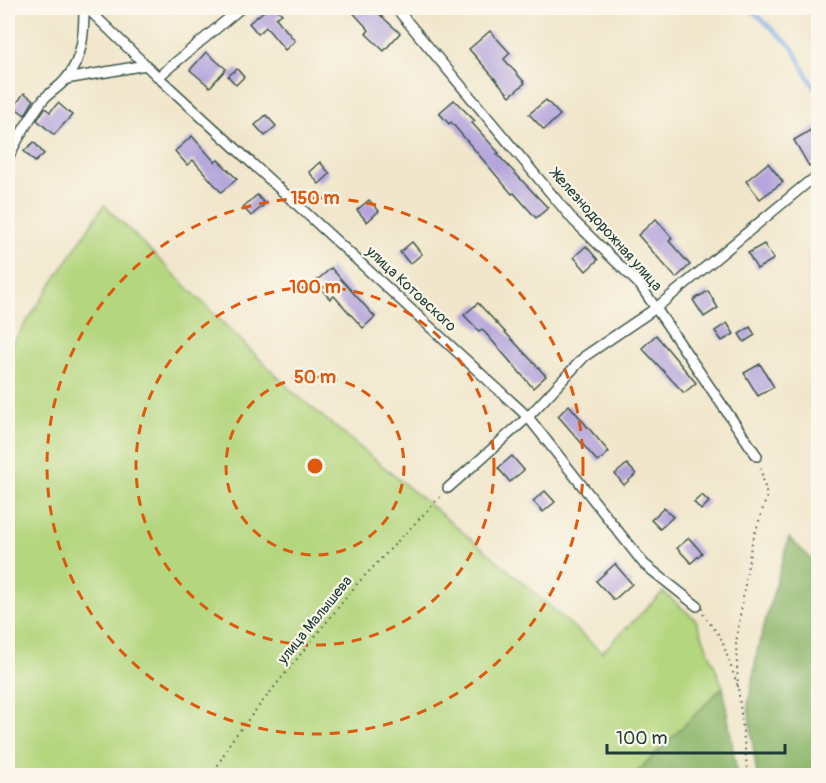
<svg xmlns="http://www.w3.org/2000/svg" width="826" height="783" viewBox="0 0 826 783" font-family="Pangolin,sans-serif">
	<rect width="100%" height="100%" fill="#fbf7ec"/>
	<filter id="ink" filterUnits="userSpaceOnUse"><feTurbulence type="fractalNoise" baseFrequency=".0167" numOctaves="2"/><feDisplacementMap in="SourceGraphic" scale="12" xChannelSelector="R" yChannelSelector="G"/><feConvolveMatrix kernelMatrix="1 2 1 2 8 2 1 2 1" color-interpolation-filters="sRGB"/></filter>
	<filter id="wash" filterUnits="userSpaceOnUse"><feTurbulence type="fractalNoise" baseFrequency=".008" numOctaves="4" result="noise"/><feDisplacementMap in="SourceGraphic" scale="24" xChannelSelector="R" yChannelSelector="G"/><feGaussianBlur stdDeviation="1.35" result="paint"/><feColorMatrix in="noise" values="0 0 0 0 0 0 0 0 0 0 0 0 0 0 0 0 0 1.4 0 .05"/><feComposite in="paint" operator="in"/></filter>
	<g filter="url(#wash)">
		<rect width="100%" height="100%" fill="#f1e6cb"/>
		<!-- green -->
		<path fill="#b4d67e" stroke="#6a8a59" stroke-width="1.5" d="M104,205L293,392L499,562L602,652L663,592L696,620L723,687L634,775H8V350Z"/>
		<!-- forest -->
		<g fill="#8fb76d" stroke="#577a50" stroke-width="1.5">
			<path d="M789,538L818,565V775H757L748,706L758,647Z"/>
			<path d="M723,687L737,775H634Z"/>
		</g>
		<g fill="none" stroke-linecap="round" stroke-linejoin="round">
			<!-- stream -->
			<path stroke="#7babe5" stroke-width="4" d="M749,8L792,47L818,95"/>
		</g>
		<g id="blocks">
			<!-- building -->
			<g fill="#b4a4db">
				<path d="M268,8H276L282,14L276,18L295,41L285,50L266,27L258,34L249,23Z"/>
				<path d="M349,8H384L378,13L400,33L384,51L366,34L369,30Z"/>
				<path d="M490,31L510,53L504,59L525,83L510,96L469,49Z"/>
				<path d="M206,52L226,69L210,87L190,70Z"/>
				<path d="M237,69L244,77L236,85L228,76Z"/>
				<path d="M24,93L34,100L25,115L14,107Z"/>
				<path d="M454,100L475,121L472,123L499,153L497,154L548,208L536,218L514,193L512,194L451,122L449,124L439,113Z"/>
				<path d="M546,100L560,115L544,130L529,114Z"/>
				<path d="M58,103L72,115L54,135L37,120L45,108L50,112Z"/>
				<path d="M266,115L276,126L265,136L255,125Z"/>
				<path d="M819,125V160L809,166L794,140Z"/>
				<path d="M192,136L215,162L218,160L237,179L221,192L193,160L187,165L175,151Z"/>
				<path d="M34,142L44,154L35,162L24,151Z"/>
				<path d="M320,162L330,174L319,184L309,172Z"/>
				<path d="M768,163L783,182L760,199L746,181Z"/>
				<path d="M257,195L265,204L251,216L243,207Z"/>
				<path d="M369,200L379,211L367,222L357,210Z"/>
				<path d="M656,219L672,238L669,241L690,265L676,278L638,235Z"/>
				<path d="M412,242L422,254L410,264L400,252Z"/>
				<path d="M764,244L774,259L757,269L748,253Z"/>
				<path d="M586,246L598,260L586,271L574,257Z"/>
				<path d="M331,268L375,317L363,328L334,296L330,299L315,282Z"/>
				<path d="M708,291L718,308L704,317L693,300Z"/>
				<path d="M478,303L546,376L533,388L482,329L479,331L464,315Z"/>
				<path d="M727,323L734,334L722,341L715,331Z"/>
				<path d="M750,327L755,335L744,342L739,334Z"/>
				<path d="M656,335L696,383L684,393L642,348Z"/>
				<path d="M760,364L774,387L758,396L744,373Z"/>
				<path d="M569,405L609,452L598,462L558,416Z"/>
				<path d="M512,456L524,470L510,482L498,468Z"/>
				<path d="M627,464L636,474L624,485L615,474Z"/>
				<path d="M545,491L555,502L543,512L533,501Z"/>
				<path d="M702,495L709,502L701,510L694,502Z"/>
				<path d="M664,508L673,517L660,529L651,520Z"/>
				<path d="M689,538L702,553L691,563L677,548Z"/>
				<path d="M615,564L632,584L614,600L596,581Z"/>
			</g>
		</g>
	</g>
	<g filter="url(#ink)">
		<use href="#blocks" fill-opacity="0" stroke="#3e564b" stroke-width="1.5"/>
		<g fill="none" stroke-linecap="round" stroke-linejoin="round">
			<!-- minor casing -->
			<g stroke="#3e564b" stroke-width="12">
				<g id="minor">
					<path d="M87,8L158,77L528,417L644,564L697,606"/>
					<path d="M396,8L574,221L640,285L757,456"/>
					<path d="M158,77L241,8"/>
					<path d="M66,79L146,65"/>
					<path d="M8,158C18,138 29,119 42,101C48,93 59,88 66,79C83,58 84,33 84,8"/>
					<path d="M448,488L528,417L585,356L656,308L807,183L818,177"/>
				</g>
			</g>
			<!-- path -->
			<g stroke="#3e564b" stroke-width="2" stroke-dasharray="1.5 4.5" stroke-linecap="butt">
				<path d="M703,614L721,638L738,687L748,776"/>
				<path d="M738,687L736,643L751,546L767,496L760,466"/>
				<path d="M212,776L231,741L357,584L442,495"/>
			</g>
			<!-- minor -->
			<use href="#minor" stroke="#fff" stroke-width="9"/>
		</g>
	</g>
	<!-- distance rings -->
	<g fill="none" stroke="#de580e" stroke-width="3" stroke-dasharray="10 8">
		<circle cx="315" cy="466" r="89"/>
		<circle cx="315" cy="466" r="179"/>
		<circle cx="315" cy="466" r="268"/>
	</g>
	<g text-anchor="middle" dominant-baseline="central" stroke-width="4.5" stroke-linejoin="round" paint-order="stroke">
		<!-- street labels -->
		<g font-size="15" fill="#1f3d34" stroke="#fbf7ec">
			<text transform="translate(606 230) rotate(48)">Железнодорожная улица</text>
			<text transform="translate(411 289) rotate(43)">улица Котовского</text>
			<text transform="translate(315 620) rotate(-51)">улица Малышева</text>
		</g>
	</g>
	<circle cx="315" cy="466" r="9" fill="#de580e" stroke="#fbf7ec" stroke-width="3"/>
	<g font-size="18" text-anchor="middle" font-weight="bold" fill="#de580e" stroke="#fbf7ec" stroke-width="4.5" stroke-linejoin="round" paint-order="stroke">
		<text x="315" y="204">150 m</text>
		<text x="315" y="293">100 m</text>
		<text x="315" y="383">50 m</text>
	</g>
	<!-- margin -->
	<rect width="826" height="783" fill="none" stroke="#fbf7ec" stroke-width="30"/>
	<!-- scale -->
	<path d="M607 744v9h178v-9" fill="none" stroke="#1f3d34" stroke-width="3"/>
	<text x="616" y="744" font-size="18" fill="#1f3d34" stroke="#fbf7ec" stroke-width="4.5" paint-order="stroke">100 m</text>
</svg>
